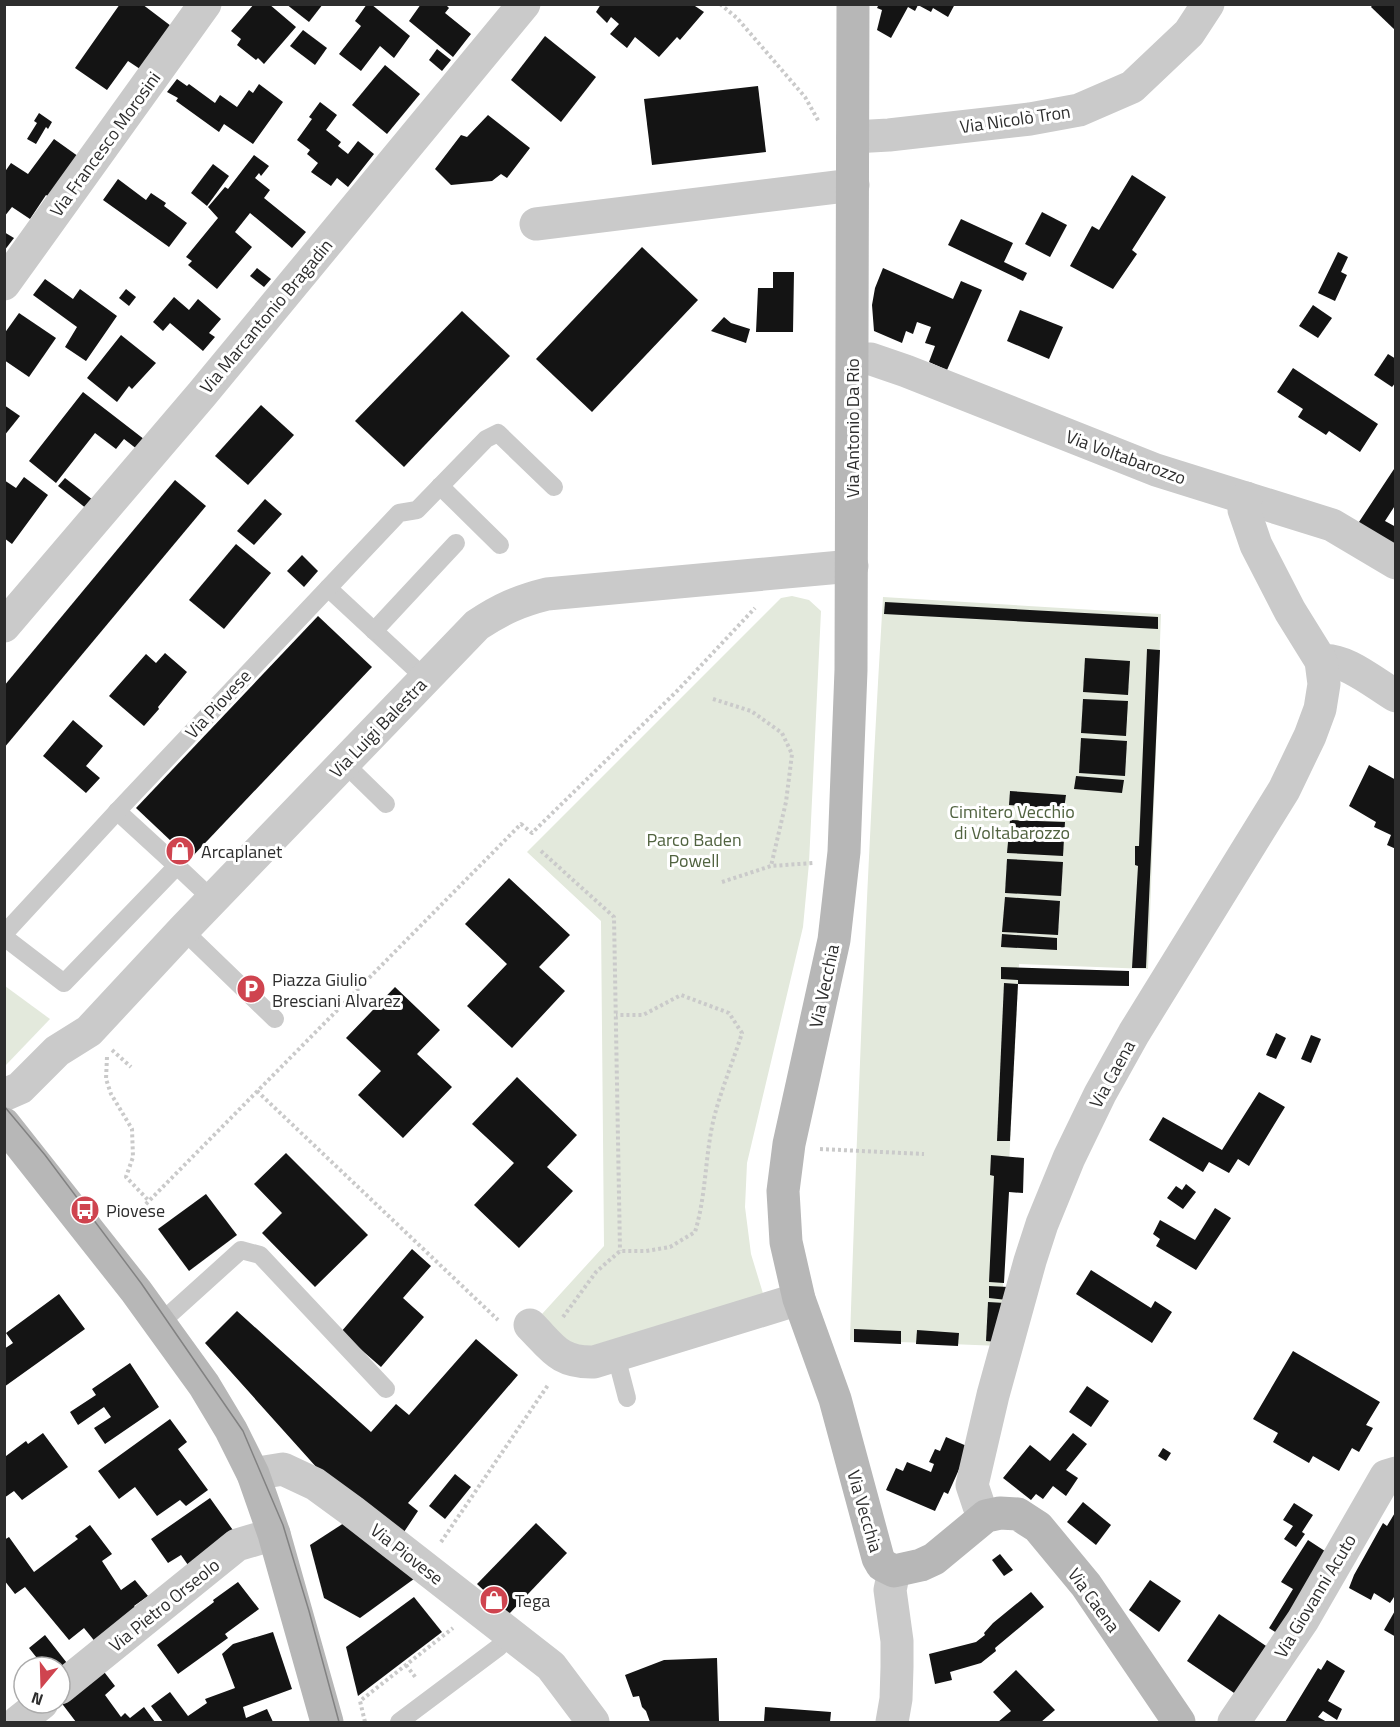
<svg xmlns="http://www.w3.org/2000/svg" width="1400" height="1727" viewBox="0 0 1400 1727" font-family="'Titillium Web',sans-serif">
	<rect width="100%" height="100%" fill="#fff"/>
	<!-- green -->
	<g fill="#e3e9dc">
		<path d="M792,596L809,600L821,611L809,863L803,927L747,1163L745,1207L751,1254L765,1300L593,1353L567,1347L542,1314L604,1246L601,921L527,852L781,598Z"/>
		<path d="M883,597L1161,614L1148,969L1019,964L1000,1346L850,1340C858,1092 868,844 883,597Z"/>
		<path d="M5,986L50,1019L5,1066Z"/>
	</g>
	<!-- building -->
	<g fill="#141414">
		<path d="M120,4H142L171,26L140,69L128,61L107,90L75,68Z"/>
		<path d="M254,4H269L296,27L264,64L258,58L256,60L237,45L241,39L231,31Z"/>
		<path d="M286,4H323L309,22Z"/>
		<path d="M367,4H371L410,36L394,58L380,46L361,71L339,54L361,26L355,21Z"/>
		<path d="M421,4H445L449,8L445,13L471,34L453,57L409,21Z"/>
		<path d="M601,4H692L704,12L680,40L677,37L659,57L635,37L627,48L610,34L619,24L611,17L607,23L596,12Z"/>
		<path d="M879,4H955L948,17L933,8L931,12L918,5L915,11L908,7L891,38L877,30L882,10L877,8Z"/>
		<path d="M1373,4H1396V31L1371,7Z"/>
		<path d="M303,30L327,48L315,65L290,46Z"/>
		<path d="M545,36L596,77L561,122L511,80Z"/>
		<path d="M437,49L451,60L442,71L429,60Z"/>
		<path d="M385,65L420,94L387,134L352,105Z"/>
		<path d="M177,79L187,86L189,84L215,103L220,95L237,107L249,90L253,93L259,84L283,102L253,144L224,124L219,132L176,101L178,98L167,92Z"/>
		<path d="M758,86L766,152L652,165L644,99Z"/>
		<path d="M320,102L337,115L326,130L341,142L338,146L348,154L358,141L374,154L348,187L337,178L331,186L311,172L318,163L307,154L310,150L297,140L312,119L309,117Z"/>
		<path d="M39,113L52,122L48,129L46,127L36,144L27,139L37,123L34,121Z"/>
		<path d="M488,115L530,148L507,178L501,174L492,181L451,185L435,169L461,135L467,137Z"/>
		<path d="M54,139L82,159L53,199L46,195L30,219L12,207L4,217V173L11,163L28,174Z"/>
		<path d="M254,155L269,166L261,176L259,173L255,178L270,190L264,198L306,232L292,248L250,213L235,232L252,247L217,289L188,265L192,261L186,257L218,218L208,207L225,187L228,189Z"/>
		<path d="M213,164L229,176L207,206L191,193Z"/>
		<path d="M1132,175L1166,197L1132,250L1137,254L1113,289L1070,266L1092,226L1099,230Z"/>
		<path d="M118,179L146,200L151,193L166,203L164,206L187,223L169,247L103,200Z"/>
		<path d="M1042,212L1067,225L1050,257L1025,244Z"/>
		<path d="M961,219L1013,243L1004,262L1027,273L1023,281L948,245Z"/>
		<path d="M4,232L14,238L4,251Z"/>
		<path d="M642,247L698,300L592,412L536,359Z"/>
		<path d="M1338,252L1348,257L1341,272L1347,275L1335,301L1318,293Z"/>
		<path d="M257,268L271,279L264,287L250,276Z"/>
		<path d="M883,268L953,299L961,281L982,290L947,370L929,362L935,346L925,343L931,327L917,322L913,334L906,331L902,343L874,331L872,305L875,288Z"/>
		<path d="M773,272H794L793,332H756L758,288H773Z"/>
		<path d="M45,279L73,299L80,289L117,316L86,361L65,347L77,327L33,295Z"/>
		<path d="M126,289L136,297L129,306L119,298Z"/>
		<path d="M174,297L189,310L198,299L221,319L209,333L215,337L203,351L170,323L163,331L153,322Z"/>
		<path d="M1313,305L1332,318L1318,338L1299,326Z"/>
		<path d="M1020,310L1063,327L1049,359L1007,341Z"/>
		<path d="M462,311L510,356L404,467L355,421Z"/>
		<path d="M19,313L56,338L29,377L4,360V334Z"/>
		<path d="M724,317L731,323L750,329L746,343L711,331Z"/>
		<path d="M121,335L156,363L132,389L129,386L117,402L87,378Z"/>
		<path d="M1388,354L1396,359V382L1392,387L1374,375Z"/>
		<path d="M1293,368L1378,424L1360,452L1329,431L1326,435L1298,417L1303,409L1277,392Z"/>
		<path d="M83,392L149,443L142,453L124,439L116,449L95,433L56,483L29,461Z"/>
		<path d="M4,405L20,416L4,436Z"/>
		<path d="M261,405L294,435L248,485L215,456Z"/>
		<path d="M1396,466V504L1385,521L1396,527V556L1357,525Z"/>
		<path d="M24,477L48,495L12,544L4,538V480L16,488Z"/>
		<path d="M65,478L93,500L87,509L58,486Z"/>
		<path d="M175,480L206,506L4,748V686Z"/>
		<path d="M265,499L282,514L254,545L237,531Z"/>
		<path d="M236,544L271,573L224,629L189,600Z"/>
		<path d="M302,555L318,571L304,587L287,571Z"/>
		<path d="M885,602L1158,617V629L884,614Z"/>
		<path d="M318,616L372,667L190,859L136,808Z"/>
		<path d="M1147,649L1160,650L1146,968H1132L1138,866L1135,865V846H1139Z"/>
		<path d="M165,653L187,672L158,707L159,709L144,726L109,696L146,654L156,663Z"/>
		<path d="M1085,658L1130,661L1128,695L1083,692Z"/>
		<path d="M1083,699L1128,701L1126,736L1081,733Z"/>
		<path d="M73,720L103,746L86,766L100,778L86,793L43,756Z"/>
		<path d="M1081,738L1127,741L1125,776L1079,773Z"/>
		<path d="M1369,765L1396,780V849L1387,845L1391,835L1374,827L1376,822L1349,806Z"/>
		<path d="M1076,776L1124,780L1122,793L1074,789Z"/>
		<path d="M1010,791L1066,795L1064,809L1009,805Z"/>
		<path d="M1010,820L1065,822L1063,856L1007,853Z"/>
		<path d="M1007,859L1063,862L1061,896L1005,893Z"/>
		<path d="M509,878L570,935L539,967L565,991L512,1048L467,1006L507,964L465,924Z"/>
		<path d="M1005,897L1060,901L1058,935L1002,932Z"/>
		<path d="M1002,934L1057,938V950L1001,947Z"/>
		<path d="M1001,967L1129,971V986L1018,984V980L1001,979Z"/>
		<path d="M1004,983L1018,984L1010,1141H997Z"/>
		<path d="M395,987L440,1030L417,1054L452,1087L403,1138L358,1095L381,1071L346,1038Z"/>
		<path d="M1276,1033L1286,1038L1276,1059L1266,1055Z"/>
		<path d="M1311,1035L1321,1039L1311,1063L1301,1059Z"/>
		<path d="M517,1077L577,1135L547,1167L573,1191L519,1248L474,1205L514,1163L472,1124Z"/>
		<path d="M1259,1092L1285,1107L1249,1166L1238,1159L1229,1173L1209,1162L1203,1172L1149,1140L1163,1117L1222,1150Z"/>
		<path d="M286,1153L368,1235L315,1287L262,1233L282,1213L254,1184Z"/>
		<path d="M991,1155L1024,1158L1023,1193L1009,1192L1004,1283L989,1282L994,1176L990,1175Z"/>
		<path d="M1186,1184L1196,1192L1183,1209L1167,1198L1176,1186L1182,1190Z"/>
		<path d="M206,1194L237,1235L189,1271L158,1229Z"/>
		<path d="M1215,1208L1231,1218L1196,1270L1156,1246L1160,1239L1153,1234L1160,1220L1195,1240Z"/>
		<path d="M412,1249L431,1266L403,1298L424,1317L381,1367L341,1332Z"/>
		<path d="M1091,1270L1151,1308L1155,1301L1172,1312L1152,1343L1076,1294Z"/>
		<path d="M989,1286L1008,1287L1007,1300L989,1298Z"/>
		<path d="M59,1294L85,1329L4,1387V1349L13,1343L6,1333Z"/>
		<path d="M988,1302L1005,1303L997,1342L986,1341Z"/>
		<path d="M237,1311L371,1432L396,1404L409,1415L476,1339L518,1375L408,1503L418,1511L404,1532L318,1469L205,1343Z"/>
		<path d="M854,1329L901,1331V1344L854,1342Z"/>
		<path d="M917,1330L959,1333L958,1346L916,1344Z"/>
		<path d="M1293,1351L1380,1402L1366,1425L1373,1428L1359,1452L1352,1448L1339,1471L1313,1456L1309,1463L1273,1442L1278,1433L1253,1419Z"/>
		<path d="M130,1363L159,1407L105,1444L94,1428L111,1417L104,1407L78,1425L70,1412L96,1395L92,1389Z"/>
		<path d="M1087,1386L1109,1401L1091,1427L1069,1412Z"/>
		<path d="M170,1419L187,1442L178,1449L208,1490L186,1506L180,1500L157,1516L135,1487L119,1499L98,1471Z"/>
		<path d="M43,1433L68,1467L22,1500L14,1491L4,1498V1453L6,1456L26,1441L28,1444Z"/>
		<path d="M1073,1433L1087,1444L1066,1470L1078,1478L1066,1496L1053,1486L1043,1499L1036,1494L1031,1500L1003,1478L1030,1445L1050,1461Z"/>
		<path d="M946,1437L969,1447L948,1494L944,1492L935,1511L886,1490L896,1468L903,1471L907,1462L931,1472L934,1464L929,1462L935,1449L940,1451Z"/>
		<path d="M1163,1448L1171,1453L1166,1461L1158,1456Z"/>
		<path d="M455,1474L471,1487L445,1519L429,1506Z"/>
		<path d="M210,1498L235,1533L188,1565L181,1555L168,1563L151,1539Z"/>
		<path d="M1083,1502L1111,1525L1096,1545L1067,1522Z"/>
		<path d="M1294,1503L1313,1515L1302,1532L1305,1534L1296,1547L1284,1539L1293,1526L1283,1520Z"/>
		<path d="M1396,1511V1594L1390,1603L1374,1593L1371,1600L1349,1588L1354,1575L1383,1523L1387,1526Z"/>
		<path d="M344,1523L418,1576L360,1618L324,1598L310,1545Z"/>
		<path d="M536,1523L567,1553L509,1614L477,1584Z"/>
		<path d="M90,1525L112,1554L102,1561L121,1590L135,1580L148,1596L134,1606L142,1616L101,1649L84,1628L69,1640L25,1587L15,1594L4,1580V1540L9,1537L34,1572L78,1539L75,1536Z"/>
		<path d="M1308,1540L1334,1557L1285,1638L1269,1628L1293,1589L1281,1582Z"/>
		<path d="M1000,1554L1013,1570L1004,1576L992,1560Z"/>
		<path d="M1150,1580L1181,1601L1159,1632L1129,1610Z"/>
		<path d="M238,1582L259,1609L225,1634L228,1638L178,1674L157,1645L214,1602L213,1600Z"/>
		<path d="M1031,1592L1044,1607L995,1648L996,1651L981,1663L950,1672L952,1680L935,1684L929,1654L976,1642L985,1635L984,1633L993,1623Z"/>
		<path d="M414,1597L442,1632L358,1696L346,1647Z"/>
		<path d="M1396,1609V1637L1384,1630Z"/>
		<path d="M1219,1614L1272,1650L1240,1697L1187,1661Z"/>
		<path d="M273,1632L292,1689L243,1707L246,1718L267,1709L273,1722H163L151,1706L170,1692L188,1716L207,1703L205,1699L235,1688L222,1654L233,1644Z"/>
		<path d="M45,1635L74,1672L60,1667H44L29,1648Z"/>
		<path d="M717,1658L719,1722H650L646,1711L642,1707L639,1696L633,1697L625,1675L664,1660Z"/>
		<path d="M1327,1660L1345,1671L1328,1701L1342,1709L1337,1720L1323,1711L1318,1717L1327,1722H1285L1318,1668L1321,1670Z"/>
		<path d="M98,1664L115,1686L105,1695L121,1717L125,1713L130,1718L144,1707L155,1722H76L60,1701Z"/>
		<path d="M1016,1670L1055,1710L1041,1722H998L1011,1711L993,1692Z"/>
		<path d="M765,1707L831,1712L830,1722H764Z"/>
	</g>
	<g fill="none" stroke-linecap="round" stroke-linejoin="round">
		<!-- path -->
		<g stroke="#cacaca" stroke-width="4" stroke-dasharray="3 3" stroke-linecap="butt">
			<path d="M720,4L737,18L805,97L819,122"/>
			<path d="M713,699L751,711L782,733L792,754L786,802L771,866"/>
			<path d="M541,851L614,917L620,1251"/>
			<path d="M722,882L771,866L813,863"/>
			<path d="M112,1050L131,1067"/>
			<path d="M107,1057L106,1079L111,1094L132,1129L133,1157L126,1177L149,1201"/>
			<path d="M257,1091L498,1320"/>
			<path d="M820,1149L924,1154"/>
			<path d="M119,1217L143,1207L521,824L532,833L678,690L755,608"/>
			<path d="M563,1317L596,1272L620,1251H646L670,1247L695,1232C706,1196 705,1158 713,1122C720,1092 733,1062 742,1033L729,1013L681,995L643,1015H616"/>
			<path d="M441,1542L548,1385"/>
			<path d="M406,1665L416,1678"/>
			<path d="M365,1722L360,1701L453,1628"/>
		</g>
		<!-- lane -->
		<g stroke="#cacaca" stroke-width="18">
			<path d="M440,486L500,545"/>
			<path d="M328,588L426,679"/>
			<path d="M374,631L456,543"/>
			<path d="M344,763L386,804"/>
			<path d="M117,811L177,866"/>
			<path d="M183,930L275,1019"/>
			<path d="M4,934L123,805L399,513L417,510L486,439L498,433L554,487"/>
			<path d="M4,937L64,983L177,866L213,900"/>
			<path d="M159,1324L241,1250L260,1255L386,1389"/>
			<path d="M616,1356L627,1398"/>
			<path d="M399,1722L499,1647"/>
		</g>
		<!-- street -->
		<g stroke="#cacaca" stroke-width="33">
			<path d="M853,137L889,135L1030,119L1079,110L1132,87L1189,33L1208,4"/>
			<path d="M536,224L853,185"/>
			<path d="M4,284L205,4"/>
			<path d="M853,359H871L906,371L1156,470L1332,525L1396,563"/>
			<path d="M4,626L202,394L524,4"/>
			<path d="M1321,661C1343,656 1377,685 1396,696"/>
			<path d="M4,1095L20,1088L57,1051L89,1031L183,930L477,625C501,609 519,601 547,594L852,566"/>
			<path d="M530,1325C553,1348 559,1363 594,1362L799,1299"/>
			<path d="M253,1474L283,1469L315,1484L352,1511L551,1666L593,1722"/>
			<path d="M986,1516L979,1506L972,1485L993,1395L1030,1261L1042,1224L1069,1158L1100,1094L1134,1033L1284,790L1310,736L1320,709L1324,684L1321,661L1290,611L1256,545L1244,510L1246,498"/>
			<path d="M60,1688L237,1545L274,1534"/>
			<path d="M18,1722L42,1703"/>
			<path d="M892,1722L896,1699L897,1667V1641L890,1590L894,1571"/>
			<path d="M1234,1722L1303,1620L1386,1476L1396,1473"/>
		</g>
		<!-- secondary -->
		<g stroke="#b7b7b7" stroke-width="33">
			<path d="M853,4L851,670L844,852L834,940L789,1144L783,1191L786,1242L799,1299L835,1399L878,1558L882,1565L894,1571L921,1565L934,1559L986,1516L1000,1513L1018,1514L1038,1527L1086,1585L1179,1722"/>
			<path d="M4,1124L136,1291L204,1385L231,1430L253,1474L274,1534L327,1722"/>
		</g>
		<!-- tram -->
		<path stroke="#828282" stroke-width="1.5" d="M4,1106L45,1155L141,1283L243,1431L283,1525L309,1611L339,1722"/>
	</g>
	<!-- icons -->
	<defs>
		<g id="shop-disc" transform="scale(1.5)"><circle r="9.5" fill="#cf444f" stroke="#fff"/><path d="M-5-2.5h2.3a2.7 3.5 0 0 1 5.4 0H5L5.5 6h-11ZM-1.5-2.5h3a1.5 2.3 0 0 0-3 0Z" fill="#fff"/></g>
		<g id="parking-disc" transform="scale(1.5)"><circle r="9.5" fill="#cf444f" stroke="#fff"/><path d="M-3.5-5.5H1a3.5 3.5 0 0 1 0 7H-1V5.5H-3.5ZM-1-3.4V-.6H.8a1.4 1.4 0 0 0 0-2.8Z" fill="#fff"/></g>
		<g id="bus-disc" transform="scale(1.5)"><circle r="9.5" fill="#cf444f" stroke="#fff"/><path d="M-5-6H5V4H4V6H2V4H-2V6H-4V4H-5ZM-3.5-4V0h7V-4ZM-3.5 1.2v1.5H-2V1.2ZM2 1.2v1.5H3.5V1.2Z" fill="#fff"/></g>
	</defs>
	<g fill-rule="evenodd">
		<use href="#shop-disc" x="180" y="851"/>
		<use href="#parking-disc" x="251" y="989"/>
		<use href="#bus-disc" x="85" y="1210"/>
		<use href="#shop-disc" x="494" y="1600"/>
	</g>
	<g text-anchor="middle" dominant-baseline="central" stroke-width="6" stroke-linejoin="round" paint-order="stroke">
		<!-- street labels -->
		<g font-size="18" fill="#2d2d2d" stroke="#fff">
			<text transform="translate(1015 119) rotate(-8)">Via Nicolò Tron</text>
			<text transform="translate(105 144) rotate(-54)">Via Francesco Morosini</text>
			<text transform="translate(266 316) rotate(-50)">Via Marcantonio Bragadin</text>
			<text transform="translate(852 428) rotate(-90)">Via Antonio Da Rio</text>
			<text transform="translate(1126 457) rotate(20)">Via Voltabarozzo</text>
			<text transform="translate(218 704) rotate(-47)">Via Piovese</text>
			<text transform="translate(378 728) rotate(-46)">Via Luigi Balestra</text>
			<text transform="translate(824 986) rotate(-78)">Via Vecchia</text>
			<text transform="translate(1112 1074) rotate(-61)">Via Caena</text>
			<text transform="translate(865 1511) rotate(74)">Via Vecchia</text>
			<text transform="translate(407 1554) rotate(38)">Via Piovese</text>
			<text transform="translate(1315 1596) rotate(-59)">Via Giovanni Acuto</text>
			<text transform="translate(1094 1600) rotate(54)">Via Caena</text>
			<text transform="translate(164 1605) rotate(-39)">Via Pietro Orseolo</text>
		</g>
		<!-- park labels -->
		<g font-size="18" fill="#516340" stroke="#fff">
			<text x="1012" y="811">Cimitero Vecchio<tspan x="1012" dy="21">di Voltabarozzo</tspan></text>
			<text x="694" y="839">Parco Baden<tspan x="694" dy="21">Powell</tspan></text>
		</g>
		<!-- poi labels -->
		<g font-size="18" fill="#2d2d2d" stroke="#fff" text-anchor="start">
			<text x="201" y="851">Arcaplanet</text>
			<text x="272" y="979">Piazza Giulio<tspan x="272" dy="21">Bresciani Alvarez</tspan></text>
			<text x="106" y="1210">Piovese</text>
			<text x="515" y="1600">Tega</text>
		</g>
	</g>
	<!-- border -->
	<rect width="1400" height="1727" fill="none" stroke="#2d2d2d" stroke-width="12"/>
	<!-- north arrow -->
	<g transform="translate(42 1685) rotate(199)"><circle r="28" fill="#ffffff" stroke="#ababab" stroke-width="1.5"/>
	<path d="M0-4.5L10 22L0 15L-10 22Z" fill="#cf444f"/>
	<text y="-9" font-size="16" font-weight="bold" text-anchor="middle" fill="#2d2d2d">N</text>
	</g>
</svg>
